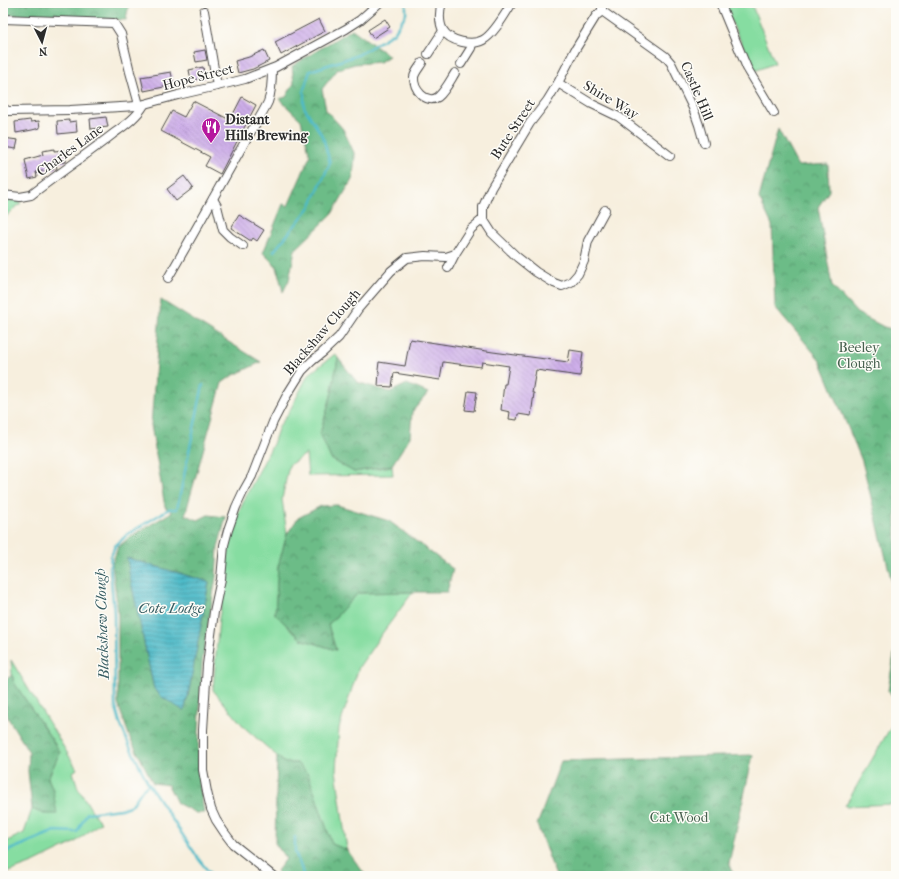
<svg xmlns="http://www.w3.org/2000/svg" width="899" height="879" viewBox="0 0 899 879" font-family="'IM FELL French Canon',serif">
	<defs>
		<pattern id="forest-crowns" width="20" height="18" patternUnits="userSpaceOnUse"><rect width="20" height="18" fill="#6cbc87"/><path d="M2 6a3 3 0 1 1 6 0M12 15a3 3 0 1 1 6 0" fill="none" stroke="#59996f"/></pattern>
		<pattern id="water-rules" width="6" height="5" patternUnits="userSpaceOnUse"><rect width="6" height="5" fill="#4dbac8"/><path d="M0 2.5h6" fill="none" stroke="#4097a3"/></pattern>
		<pattern id="building-back-hatch" width="6" height="6" patternUnits="userSpaceOnUse"><rect width="6" height="6" fill="#cdaee9"/><path d="M-1 5l2 2M0 0l6 6M5-1l2 2" fill="none" stroke="#a78ebd"/></pattern>
	</defs>
	<rect width="100%" height="100%" fill="#fdfcf7"/>
	<filter id="ink" filterUnits="userSpaceOnUse"><feTurbulence type="fractalNoise" baseFrequency=".025" numOctaves="2"/><feDisplacementMap in="SourceGraphic" scale="8" xChannelSelector="R" yChannelSelector="G"/><feConvolveMatrix kernelMatrix="1 2 1 2 8 2 1 2 1" color-interpolation-filters="sRGB"/></filter>
	<filter id="wash" filterUnits="userSpaceOnUse"><feTurbulence type="fractalNoise" baseFrequency=".012" numOctaves="4" result="noise"/><feDisplacementMap in="SourceGraphic" scale="16" xChannelSelector="R" yChannelSelector="G"/><feGaussianBlur stdDeviation="0.9" result="paint"/><feColorMatrix in="noise" values="0 0 0 0 0 0 0 0 0 0 0 0 0 0 0 0 0 1.4 0 .05"/><feComposite in="paint" operator="in"/></filter>
	<g filter="url(#wash)">
		<rect width="100%" height="100%" fill="#f7efde"/>
		<!-- grass -->
		<g fill="#86dda1" stroke="#588466">
			<path d="M724,3H751L775,63L755,71L728,15Z"/>
			<path d="M18,199L21,203L3,219V202Z"/>
			<path d="M335,354L338,358L331,396L320,434L331,459L354,472L392,466L393,475L308,476L306,454L289,465L282,499L287,534L278,567L275,614L301,639L336,650L328,625L358,593L413,592L381,635L359,667L339,728L336,770L347,850L332,844L308,774L297,763H285L245,728L213,690L219,618L227,577L228,554L235,521L247,494L273,444L279,426L288,414L308,375Z"/>
			<path d="M11,660L77,769L73,772L78,788L96,817L101,822L74,843L33,863L3,874V843L24,833L32,809L44,814L53,790L48,778L60,752L15,684L12,675Z"/>
			<path d="M896,718V804L845,806Z"/>
		</g>
		<!-- forest -->
		<g fill="url(#forest-crowns)" stroke="#4c7459" fill-rule="evenodd">
			<path d="M3,3H129L126,20L3,15Z"/>
			<path d="M352,29L389,56L380,62L355,64L338,69L322,89L326,110L343,129L355,155L353,178L332,214L295,250L289,280L283,292L277,267L263,253L283,204L288,206L310,156L301,120L279,99L286,97L294,83L292,66Z"/>
			<path d="M778,129L798,166L828,164L829,191L818,207L832,286L857,313L884,327L896,330V599L862,461L820,360L775,307L772,225L759,198Z"/>
			<path d="M161,300L261,362L232,376L222,383L185,515L198,520L208,515L226,517L218,547L216,577L202,663L198,755L200,786L204,813H196L177,803L168,785L153,783L130,738L118,704V611L112,564L118,547L130,537L172,512L165,507L151,425ZM128,558L209,582L188,696L184,710L154,689L129,572Z"/>
			<path d="M338,358L357,382L390,392L407,384L428,393L412,412L410,437L392,465L354,472L331,459L320,434L331,396Z"/>
			<path d="M337,505L389,521L453,569L447,592H413L358,593L328,625L336,650L301,639L275,614L278,567L287,534L298,518L321,506Z"/>
			<path d="M896,642V702L888,691Z"/>
			<path d="M12,675L15,684L60,752L48,778L53,790L57,814H44L32,809L28,771L29,752L8,718L3,695V682Z"/>
			<path d="M753,755L729,863L735,876H556L537,825L561,761Z"/>
			<path d="M277,756L285,763H297L308,774L332,844L347,850L366,876H281L277,871L286,859L275,843Z"/>
		</g>
		<!-- water -->
		<path fill="url(#water-rules)" stroke="#3c727a" d="M127,558L209,582L188,696L184,711L162,697L154,689L129,572Z"/>
		<g fill="none" stroke-linecap="round" stroke-linejoin="round">
			<!-- stream -->
			<g stroke="#4dbac8" stroke-width="2.5">
				<path d="M274,251L310,207L330,163L323,137L304,107V89L310,71L358,55L394,33L406,14V3"/>
				<path d="M203,385L177,509H169L128,534L115,546L111,556L110,567L114,613L115,705L120,723L129,745L148,783L200,861L212,876"/>
				<path d="M295,837V852L302,870L303,876"/>
				<path d="M3,853L55,831L77,832L87,813L121,809L132,805L142,790L149,784"/>
			</g>
		</g>
		<g id="blocks">
			<!-- building -->
			<g fill="url(#building-back-hatch)">
				<path d="M319,19L325,31L281,55L275,42Z"/>
				<path d="M385,19L390,27L373,38L368,30Z"/>
				<path d="M205,50L207,60L196,62L194,52Z"/>
				<path d="M264,50L269,61L253,69L238,73L235,61L249,57Z"/>
				<path d="M203,67L205,78L191,80L189,70Z"/>
				<path d="M171,72L174,85L144,91L141,77Z"/>
				<path d="M242,97L256,105L220,174L205,166L210,157L161,131L172,111L184,117L193,101L230,120Z"/>
				<path d="M106,117L108,127L91,129L90,119Z"/>
				<path d="M30,120L31,122L39,121L40,128L32,130L16,133L15,122Z"/>
				<path d="M69,120V122L76,121L77,132L58,134L57,121Z"/>
				<path d="M3,138L18,140L16,149L3,147Z"/>
				<path d="M54,149V151L64,150V155L66,154V162L56,163L57,169L36,172L37,177L29,179L25,160L43,155L42,151Z"/>
				<path d="M184,176L193,188L176,201L167,189Z"/>
				<path d="M239,215L264,230L257,241L253,238L251,241L231,228Z"/>
				<path d="M410,339L493,352L568,362L570,350L583,352L580,376L536,370L532,393H534L531,416L518,414L517,420L509,419L510,412L501,410L504,384H506L509,366L482,362L481,367L443,362L440,380L394,373L392,387L378,386L379,371L378,370L379,362L405,366Z"/>
				<path d="M468,391L477,392L474,411L465,410Z"/>
			</g>
		</g>
	</g>
	<g filter="url(#ink)">
		<use href="#blocks" fill-opacity="0" stroke="#4a4846" stroke-width="1"/>
		<g fill="none" stroke-linecap="round" stroke-linejoin="round">
			<!-- minor casing -->
			<g stroke="#4a4846" stroke-width="10">
				<g id="minor">
					<path d="M442,3C439,11 439,23 443,30C450,42 472,46 483,40C494,34 505,14 512,3"/>
					<path d="M720,3L747,68L774,113"/>
					<path d="M204,11L217,86"/>
					<path d="M602,11L665,56L671,63L693,108L699,125L704,143"/>
					<path d="M3,19L114,23L121,34L130,72L138,101L137,106"/>
					<path d="M428,54L443,31"/>
					<path d="M422,63C419,68 415,72 414,77C413,89 426,105 438,97C445,91 450,81 455,73"/>
					<path d="M461,64L471,48L472,43"/>
					<path d="M558,83L592,104L619,117L670,156"/>
					<path d="M3,108L8,111L70,110L137,106L178,95L217,86L245,79L276,67L346,29L360,20L379,3"/>
					<path d="M3,195L20,197L31,195C58,174 86,155 113,134C124,126 137,117 144,105"/>
					<path d="M213,199L217,206L223,230L230,237L243,246"/>
					<path d="M483,219L492,233L517,257L536,272L554,283L562,286L571,282L578,274L584,261L588,241L605,210"/>
					<path d="M448,268L455,254L471,229L483,219V207L491,188L530,123L547,101L558,83L575,50L596,16L602,11V3"/>
					<path d="M168,278C193,235 217,191 242,147C250,132 261,117 268,102C271,94 272,78 272,69"/>
					<path d="M273,876L233,844L224,832L216,820L211,809L207,792L203,770V730L207,665L214,612L221,579L224,545L228,530L236,507L243,492L252,476L273,422L287,395L302,371L312,361L322,353L339,337L358,309L391,271L407,258L425,256L446,257L455,254"/>
				</g>
			</g>
			<!-- minor -->
			<use href="#minor" stroke="#fff" stroke-width="8"/>
		</g>
	</g>
	<!-- icons -->
	<defs>
		<g id="restaurant-pin" transform="scale(1)"><path d="M0 17L-7.5 6A9.5 9.5 0 1 1 7.5 6Z" fill="#b5179e" stroke="#fdfcf7"/><path d="M-5-6h1v4h1v-4h1v4h1v-4h1v5L-1.5 .5V6h-2V.5L-5-1ZM5-6V6H3V1.5H1.5Q1.5-4 5-6Z" fill="#fff"/></g>
	</defs>
	<g fill-rule="evenodd">
		<use href="#restaurant-pin" x="211" y="127"/>
	</g>
	<g text-anchor="middle" dominant-baseline="central" stroke-width="3" stroke-linejoin="round" paint-order="stroke">
		<!-- street labels -->
		<g font-size="14" fill="#2b2b2b" stroke="#fdfcf7">
			<text transform="translate(198 77) rotate(-14)">Hope Street</text>
			<text transform="translate(697 91) rotate(67)">Castle Hill</text>
			<text transform="translate(611 100) rotate(31)">Shire Way</text>
			<text transform="translate(513 129) rotate(-57)">Bute Street</text>
			<text transform="translate(70 150) rotate(-36)">Charles Lane</text>
			<text transform="translate(322 332) rotate(-49)">Blackshaw Clough</text>
		</g>
		<!-- poi labels -->
		<g font-size="14" font-weight="bold" fill="#2b2b2b" stroke="#fdfcf7" text-anchor="start">
			<text x="225" y="119">Distant<tspan x="225" dy="16">Hills Brewing</tspan></text>
		</g>
		<!-- park labels -->
		<g font-size="14" fill="#46604e" stroke="#fdfcf7">
			<text x="859" y="347">Beeley<tspan x="859" dy="16">Clough</tspan></text>
			<text x="679" y="817">Cat Wood</text>
		</g>
		<!-- water labels -->
		<g font-size="15" font-style="italic" fill="#375d62" stroke="#fdfcf7">
			<text x="171" y="608">Cote Lodge</text>
			<text transform="translate(102 624) rotate(-92)">Blackshaw Clough</text>
		</g>
	</g>
	<!-- margin -->
	<rect width="899" height="879" fill="none" stroke="#fdfcf7" stroke-width="16"/>
	<!-- north arrow -->
	<g transform="translate(42 42) rotate(174)" stroke="#fdfcf7" stroke-width="3" paint-order="stroke">
	<path d="M0-3L7 15L0 10L-7 15Z" fill="#2b2b2b"/>
	<text y="-6" font-size="11" font-weight="bold" text-anchor="middle" fill="#2b2b2b">N</text>
	</g>
</svg>
